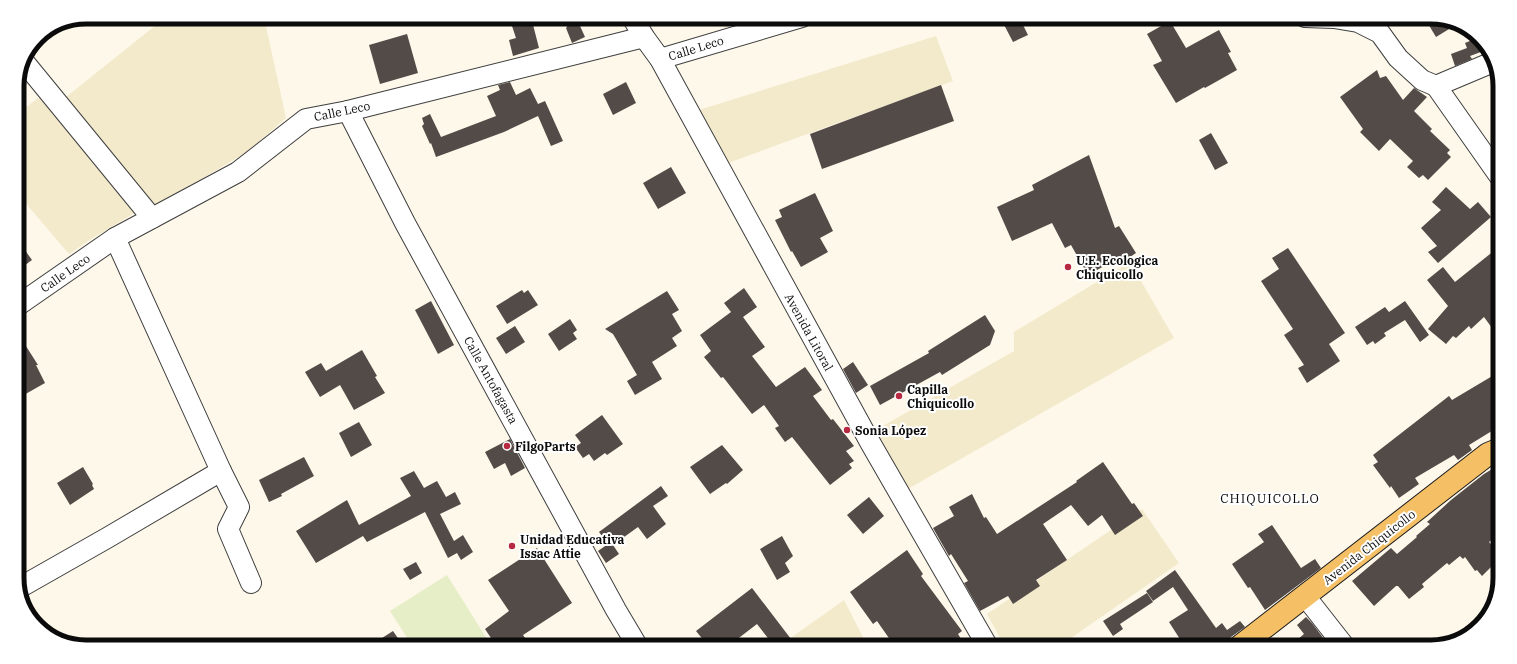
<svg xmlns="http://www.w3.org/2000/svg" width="1517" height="664" viewBox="0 0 1517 664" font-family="'IBM Plex Serif',serif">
	<rect width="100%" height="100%" fill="#fef8ea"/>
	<!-- farmland -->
	<g fill="#f3eacc">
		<path d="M166,17H264L286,118L247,152L155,206L66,97Z"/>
		<path d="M719,17H758L725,28Z"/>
		<path d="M936,36L953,81L728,163L699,110Z"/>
		<path d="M41,96L138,211L91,239L69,254L17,193V114Z"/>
		<path d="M1130,262L1174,338L906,490L874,431L1014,351V332Z"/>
		<path d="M1142,509L1179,563L1058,647H1005L987,614Z"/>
		<path d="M844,600L868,647H778Z"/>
	</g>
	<!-- pitch -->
	<path fill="#e6eec7" d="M447,575L492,647H413L390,611Z"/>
	<!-- building -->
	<g fill="#534b48">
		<path d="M509,17H531L539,48L513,56L509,40L516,38Z"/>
		<path d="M563,17H576L585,37L572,43L566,28L567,27Z"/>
		<path d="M1000,17H1019L1028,35L1013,42Z"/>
		<path d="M1424,17H1431L1459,23L1436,37Z"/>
		<path d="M1170,21L1186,48L1219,30L1231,52L1228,53L1237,70L1205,88L1204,87L1176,103L1153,65L1162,61L1147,34Z"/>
		<path d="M407,34L418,73L380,84L369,45Z"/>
		<path d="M1477,38L1489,49L1470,56L1472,59L1455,66L1451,54L1467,48L1465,43Z"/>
		<path d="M1377,70L1380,78L1386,76L1403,100L1414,88L1427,97L1414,111L1432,129L1430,131L1450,150L1447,153L1451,157L1428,180L1423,175L1419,178L1407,167L1413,161L1390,139L1379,151L1360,132L1363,129L1340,97Z"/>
		<path d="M510,82L516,95L530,88L538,104L545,101L563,141L551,146L538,116L504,132L436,157L431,143L430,144L422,126L424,124L422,118L430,114L441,137L496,116L487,96L500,90L498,85Z"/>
		<path d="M626,82L636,103L613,115L603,94Z"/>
		<path d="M941,85L954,121L822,169L810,134Z"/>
		<path d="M1211,133L1228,163L1215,170L1199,140Z"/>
		<path d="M1089,155L1115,228L1119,226L1136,253L1118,265L1115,260L1088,275L1071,245L1065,248L1052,223L1012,241L997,207L1034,190L1032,185Z"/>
		<path d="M671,167L686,193L658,209L643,183Z"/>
		<path d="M1446,187L1470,209L1478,202L1491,217L1438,263L1428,252L1437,246L1421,228L1441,210L1432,202Z"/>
		<path d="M815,193L833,231L820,238L828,252L801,267L792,251L791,252L775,220L782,217L779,210Z"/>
		<path d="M17,239L32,260L17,271Z"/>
		<path d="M1288,248L1345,333L1329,344L1340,361L1307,383L1298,368L1304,365L1284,335L1293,329L1261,281L1279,269L1272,258Z"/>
		<path d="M1495,250L1500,256V339L1484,317L1471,329L1469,326L1456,338L1453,336L1446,344L1428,329L1448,306L1427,280L1443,267L1455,282Z"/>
		<path d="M744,288L757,307L743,317L765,347L752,356L776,387L805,367L822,390L813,396L831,420L833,419L854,446L846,451L854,461L849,464L852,468L830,485L792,437L785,442L775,428L779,426L764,405L752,414L723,377L721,378L704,357L711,351L700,335L731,312L724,303Z"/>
		<path d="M522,290L524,293L528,290L538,305L507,324L496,306Z"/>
		<path d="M667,291L679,310L672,314L682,331L672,338L677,346L652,362L662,379L635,395L627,381L637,375L613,334L605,329Z"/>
		<path d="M431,301L454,345L438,354L415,310Z"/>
		<path d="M1405,301L1429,335L1420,342L1405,320L1384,333L1386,336L1375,344L1373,341L1367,345L1355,327L1385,307L1389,312Z"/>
		<path d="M985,315L995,331L990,345L942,375L940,372L880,405L870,386L929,353L928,351Z"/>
		<path d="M570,319L577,330L573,333L577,339L559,351L548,334Z"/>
		<path d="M515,326L525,342L506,354L496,338Z"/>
		<path d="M17,332L38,365H36L45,383L22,396L17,388Z"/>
		<path d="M362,350L377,376L375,377L385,393L354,410L340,385L320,397L305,372L321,363L326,371Z"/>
		<path d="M853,362L868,385L856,393L843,369Z"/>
		<path d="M1500,374V426L1469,445L1472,450L1458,460L1454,455L1415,478L1419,484L1399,498L1391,486L1390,488L1373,465L1378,462L1373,455L1449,396L1452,400L1494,375L1495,376Z"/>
		<path d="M602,415L623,444L607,455L605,453L594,461L589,454L583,458L575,447L581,443L575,435Z"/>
		<path d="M359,422L372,445L351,457L339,433Z"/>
		<path d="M510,439L525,468L511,476L505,463L494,469L485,452Z"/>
		<path d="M722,445L743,470L727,484L726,483L710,494L690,467Z"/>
		<path d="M304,457L314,476L281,494L282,496L269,502L259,480Z"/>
		<path d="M1103,462L1132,504L1134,503L1143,516L1115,535L1102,515L1088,526L1071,505L1043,524L1067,560L1036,580L1040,586L1013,604L1008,596L980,611L964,583L968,581L951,554L949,556L933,528L954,516L949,507L972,494L984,518L986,517L997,534L1077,482L1076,481Z"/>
		<path d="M83,467L93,484L92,485L94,489L70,505L57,483Z"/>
		<path d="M1494,468L1500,480V533L1489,542L1500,554V572L1493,565L1482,576L1477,570L1475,571L1465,557L1463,559L1460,556L1449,565L1447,563L1422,584L1424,587L1409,599L1398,586H1396L1374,606L1352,581L1391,548L1397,554L1417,537L1416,536L1430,524L1427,522L1451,500L1484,474Z"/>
		<path d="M414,471L424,488L437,481L446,497L455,492L461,504L440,514L454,541L463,535L473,552L461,560L457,553L448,558L425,512L367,542L363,536L316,563L296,531L347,500L359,525L411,496L400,478Z"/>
		<path d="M661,486L668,496L653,506L666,524L647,539L638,527L613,545L619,554L606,563L598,551L608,544L599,532Z"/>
		<path d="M869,497L884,516L863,534L847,515Z"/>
		<path d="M1272,525L1301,568L1315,559L1321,568L1265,610L1250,587L1248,588L1232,564L1264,542L1258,534Z"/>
		<path d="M782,536L793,556L785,563L790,572L777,580L760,549Z"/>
		<path d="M537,548L572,603L523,635L531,647H497L485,629L509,611L488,580Z"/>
		<path d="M907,550L923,574L921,576L962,631L958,634L966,647H898L893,640L891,641L877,621L873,624L850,592Z"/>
		<path d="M416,562L422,573L410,580L403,569Z"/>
		<path d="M1175,570L1216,628L1222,623L1227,630L1240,621L1245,627L1231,637L1227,645L1224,647H1185L1169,622L1188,610L1173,587L1153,601L1146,591Z"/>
		<path d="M752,588L791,639L782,646L776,638L771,642L757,624L727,647H709L696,631Z"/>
		<path d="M1147,593L1153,602L1120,624L1123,629L1113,636L1103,621Z"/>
		<path d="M1306,617L1312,623L1330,647H1289L1304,634L1297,625Z"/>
		<path d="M393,631L404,647H368Z"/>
	</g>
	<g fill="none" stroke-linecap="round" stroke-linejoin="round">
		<!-- minor casing -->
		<g stroke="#3e3e3e" stroke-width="22">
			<g id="minor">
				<path d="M632,17L644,37L660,59L871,444L988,647"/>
				<path d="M1305,17L1334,18L1358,22L1380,33L1398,58L1422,80L1436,86L1493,62"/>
				<path d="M660,59L802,17"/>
				<path d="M25,63L152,218"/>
				<path d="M1436,86L1500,177"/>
				<path d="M348,111L405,223L616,610L638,647"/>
				<path d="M115,238L221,471L239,507L228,529L251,583"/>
				<path d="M17,306L115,238L238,172L306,119L348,111L644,37"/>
				<path d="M19,588L107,538L221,471"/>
				<path d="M1305,596L1345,647"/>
			</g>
		</g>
		<!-- major casing -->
		<g stroke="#1c1c1c" stroke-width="24">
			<path id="major" d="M1239,647L1488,454L1500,449"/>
		</g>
		<!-- minor -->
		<use href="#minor" stroke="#fff" stroke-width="20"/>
		<!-- major -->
		<use href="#major" stroke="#f4bf65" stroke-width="22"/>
	</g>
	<!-- markers -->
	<g fill="#b62941" stroke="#fff" stroke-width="1.5">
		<circle cx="1068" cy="267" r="4"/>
		<circle cx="899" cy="396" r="4"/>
		<circle cx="847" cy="430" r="4"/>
		<circle cx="507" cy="446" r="4"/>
		<circle cx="512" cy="546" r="4"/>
	</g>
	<g text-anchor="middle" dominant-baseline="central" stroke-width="4" stroke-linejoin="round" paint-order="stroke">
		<!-- street labels -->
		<g font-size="12" fill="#0b0b0b" stroke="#fff">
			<text transform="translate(696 48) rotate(-17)">Calle Leco</text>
			<text transform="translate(342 111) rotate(-12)">Calle Leco</text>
			<text transform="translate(65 273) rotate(-35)">Calle Leco</text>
			<text transform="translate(809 332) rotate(61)">Avenida Litoral</text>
			<text transform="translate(491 380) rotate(61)">Calle Antofagasta</text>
			<text transform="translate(1369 547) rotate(-38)">Avenida Chiquicollo</text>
		</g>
		<!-- poi labels -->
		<g font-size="12" font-weight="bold" fill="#0b0b0b" stroke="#fff" text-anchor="start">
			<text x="1076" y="260">U.E. Ecologica<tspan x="1076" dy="14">Chiquicollo</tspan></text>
			<text x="907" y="389">Capilla<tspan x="907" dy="14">Chiquicollo</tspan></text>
			<text x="855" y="430">Sonia López</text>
			<text x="515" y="446">FilgoParts</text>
			<text x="520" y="539">Unidad Educativa<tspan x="520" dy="14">Issac Attie</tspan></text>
		</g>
		<!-- neighbourhood labels -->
		<g font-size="13" letter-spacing="1" fill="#0b0b0b" stroke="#fff">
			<text x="1270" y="498">CHIQUICOLLO</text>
		</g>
	</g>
	<!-- crop -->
	<path d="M0 0H1517V664H0ZM86 24H1431A62 62 0 0 1 1493 86V578A62 62 0 0 1 1431 640H86A62 62 0 0 1 24 578V86A62 62 0 0 1 86 24Z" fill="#fff" fill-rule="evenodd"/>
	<path fill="none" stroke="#0b0b0b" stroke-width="5" d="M86 24H1431A62 62 0 0 1 1493 86V578A62 62 0 0 1 1431 640H86A62 62 0 0 1 24 578V86A62 62 0 0 1 86 24Z"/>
</svg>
